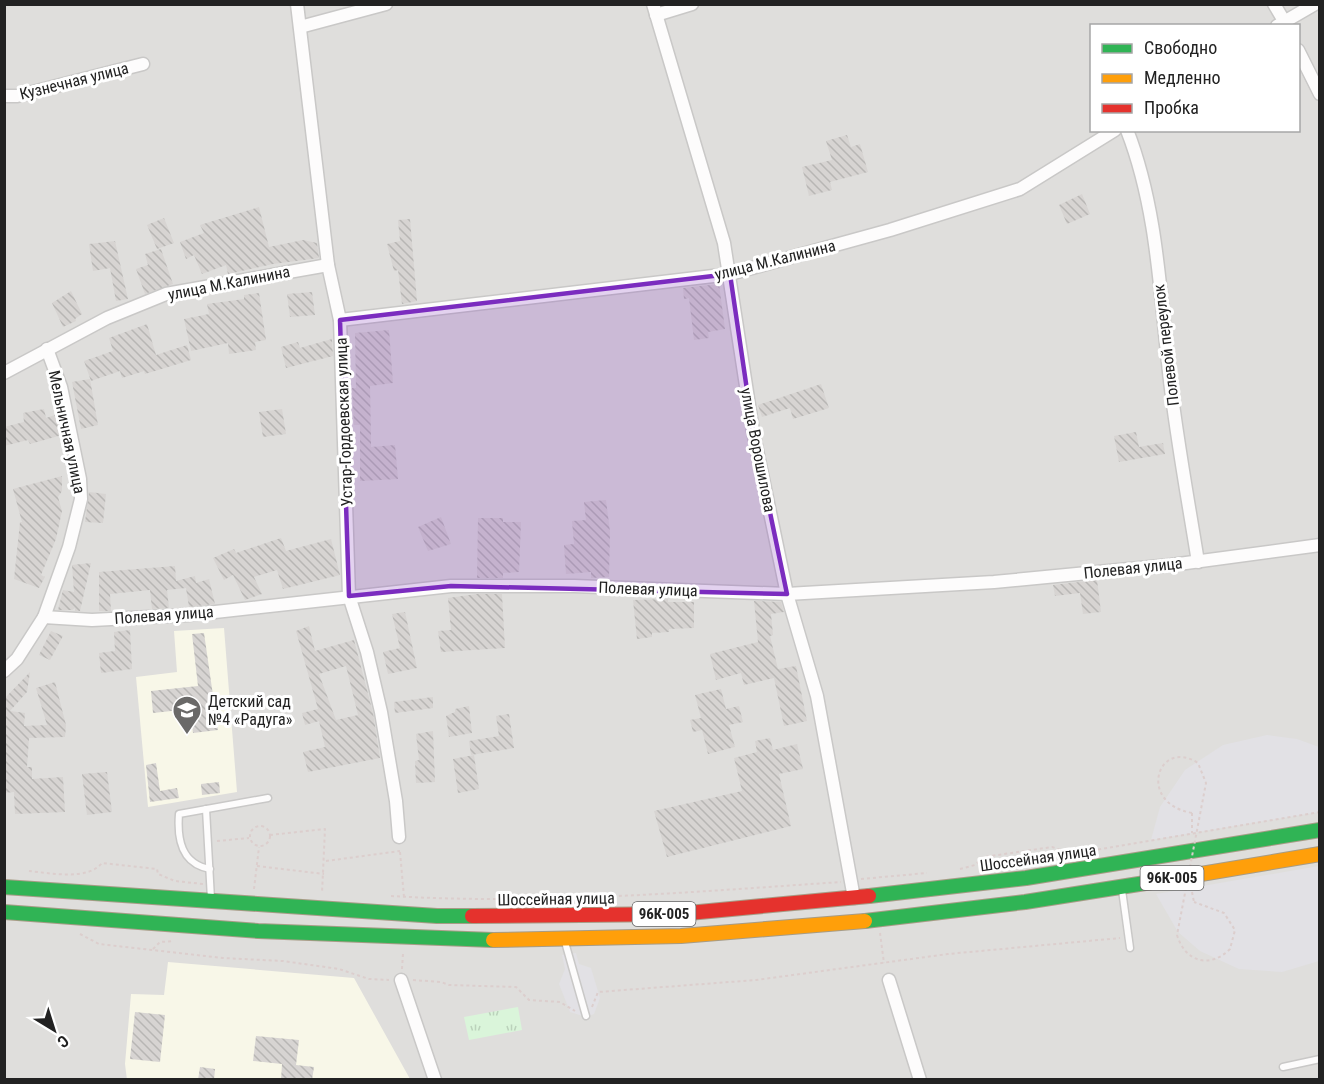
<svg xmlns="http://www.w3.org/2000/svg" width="1324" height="1084" viewBox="0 0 1324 1084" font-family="'Roboto Condensed',sans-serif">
	<defs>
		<pattern id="park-tufts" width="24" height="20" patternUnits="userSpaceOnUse" patternTransform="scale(1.5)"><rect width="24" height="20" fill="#daf5da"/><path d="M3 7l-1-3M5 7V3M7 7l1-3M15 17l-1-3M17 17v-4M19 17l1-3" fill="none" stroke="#bbd2bb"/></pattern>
		<pattern id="building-back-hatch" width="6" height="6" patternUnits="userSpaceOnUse" patternTransform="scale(1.5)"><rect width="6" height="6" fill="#d7d4d2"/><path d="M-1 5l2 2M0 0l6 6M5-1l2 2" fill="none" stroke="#b8b6b4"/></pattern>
	</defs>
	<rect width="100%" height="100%" fill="#f0eeeb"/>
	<!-- residential -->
	<path fill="#dfdedc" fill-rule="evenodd" d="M5,5H1319V1079H5ZM1092,26H1298V130H1092Z"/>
	<!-- education -->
	<g fill="#f8f7e8">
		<path d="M224,628L237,792L148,807L136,677L177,672L174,631Z"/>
		<path d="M168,962L354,978L410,1079L127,1080L125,1064L131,994L164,995Z"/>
	</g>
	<!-- park -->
	<path fill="url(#park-tufts)" d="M518,1007L522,1030L469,1040L464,1017Z"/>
	<!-- plaza -->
	<g fill="#e2e1e5">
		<path d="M1267,735L1297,739L1319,747V812L1151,840L1160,807L1185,770L1223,745Z"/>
		<path d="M1319,866V961L1282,972L1239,969L1200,951L1178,932L1156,894Z"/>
		<path d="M576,953L579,964L591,968L600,998L594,1014L586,1017L570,1012L559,984L565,969L562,955Z"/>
	</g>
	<!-- building -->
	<g fill="url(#building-back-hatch)" fill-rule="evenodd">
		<path d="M847,135L851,147L860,144L868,172L830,182L832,190L809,196L802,167L832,160L826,141Z"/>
		<path d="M1082,194L1090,214L1067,224L1059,205Z"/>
		<path d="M259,207L269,247L303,240L317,243L319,258L273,264L228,274L226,265L202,274L194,255L186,259L180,242L204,233L200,225Z"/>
		<path d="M164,218L174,243L157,249L147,225Z"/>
		<path d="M410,219L417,301L402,304L398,270L394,271L387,244L400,241L398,220Z"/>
		<path d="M115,241L128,299L116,301L110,268L93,271L89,244Z"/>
		<path d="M161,249L173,284L145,294L136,269L148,265L145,254Z"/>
		<path d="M719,284L725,329L708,332L709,338L694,340L689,298L684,299L683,288Z"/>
		<path d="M71,291L82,314L75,319L76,321L63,327L52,303Z"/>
		<path d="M312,292L315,315L290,317L287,294Z"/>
		<path d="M259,293L266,340L255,342L256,350L229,354L228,343L191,351L184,319L209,314L207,304L244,299V295Z"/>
		<path d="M147,324L156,355L187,345L191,360L145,374L144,371L122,378L120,371L91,381L84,361L113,351L109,338Z"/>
		<path d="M389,330L393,383L370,386L371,438V447L395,445L398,479L360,481V425H354L352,388H356L355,333Z"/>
		<path d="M332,339L333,356L286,368L281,347L298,342L300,348Z"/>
		<path d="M90,379L98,425L81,429L72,382Z"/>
		<path d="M821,384L829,408L793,419L790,408L762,417L758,405Z"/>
		<path d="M44,409L46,418L58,414L62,435L30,444L28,440L4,446V427L24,422L23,413Z"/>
		<path d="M282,409L286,434L263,437L259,412Z"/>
		<path d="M1136,432L1139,447L1163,443L1165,454L1119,462L1114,436Z"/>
		<path d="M62,476V491L58,497L62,511L56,539L41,575L45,577L39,588L14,579L20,522H22L13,489Z"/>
		<path d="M89,492L106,494L103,523L85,522Z"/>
		<path d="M606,500L610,532L609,577L591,578V572L566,574L564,545L574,544L572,521L586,520L584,502Z"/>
		<path d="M441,517L451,544L428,551L418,527Z"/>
		<path d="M478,518H503V522H521L519,572L503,573V578H477Z"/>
		<path d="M281,538L286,551L331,539L340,575L283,589L277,570L254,577L262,594L245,600L233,575L224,580L213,558L234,549L236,553Z"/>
		<path d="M91,563L80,611H75V608L72,610H58L63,590L74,592L72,565Z"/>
		<path d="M175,566L176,581L195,576L196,583L209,579L215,604L189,607L186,588L167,590L169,608L152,609L150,590L110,594L111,611H99V572Z"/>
		<path d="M1097,580L1101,612L1083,614L1080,593L1055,596L1053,585Z"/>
		<path d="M477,594H502L505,648L441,652L438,631L451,630L448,598Z"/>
		<path d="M668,599V602H694V628L669,629V632L652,633V637L637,639L633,600Z"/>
		<path d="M754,601L781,602L784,612L771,614L773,635L770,636L778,669L796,666L807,721L784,726L774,678L744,685L741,673L716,680L710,654L758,642Z"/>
		<path d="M405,612L417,668L388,674L383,652L400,648L392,614Z"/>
		<path d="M309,626L315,651L354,640L373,713L380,758L308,772L303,752L325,747L319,721L305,725L302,713L318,709L296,631ZM346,666L358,715L336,720L319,674Z"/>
		<path d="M130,630L132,669L101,673L99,653L115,651L114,632Z"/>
		<path d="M51,631L63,636L50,660L39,655Z"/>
		<path d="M204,633L218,730L193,733L190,709L153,713L151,691L198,686L192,634Z"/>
		<path d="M30,672L27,692L10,711L25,713L24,726L47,725L36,688L55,682L66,725L65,737L29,738L27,767H32V779L63,777L65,812L15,814L14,792L4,793V699Z"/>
		<path d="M721,689L726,709L739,706L743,722L729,725L735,747L708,754L702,730L693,732L690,720L701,718L695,695Z"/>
		<path d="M433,697V708L395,713L394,702Z"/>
		<path d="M469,706L472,733L449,737L446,716L455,712V709Z"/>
		<path d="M509,714L514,748L471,755L469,741L499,736L496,716Z"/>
		<path d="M433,731L435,782L416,783L415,761L419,760L416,734Z"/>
		<path d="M770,738L773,750L797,744L803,769L779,774L791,826L667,857L654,811L742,791L734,758L757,752L755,741Z"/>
		<path d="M474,755L479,789L458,793L453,759Z"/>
		<path d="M156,763L160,791L177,788L179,798L150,802L146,765Z"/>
		<path d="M107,772L112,812L87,815L82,774Z"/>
		<path d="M219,782L220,793L202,795L201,784Z"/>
		<path d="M135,1012L165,1015L160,1062L130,1059Z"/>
		<path d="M256,1036L299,1040L296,1065L314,1067L312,1080H281L282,1064L253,1061Z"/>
		<path d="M200,1067L215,1069L214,1080H198Z"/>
	</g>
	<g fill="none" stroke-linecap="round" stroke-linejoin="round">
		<!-- lane casing -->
		<g stroke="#c9c8c7" stroke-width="9">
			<g id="lane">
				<path d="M206,809L211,899"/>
				<path d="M210,869C181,864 177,839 179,814L268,798"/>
				<path d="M1122,890L1130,948"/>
				<path d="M565,942L586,1016"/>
				<path d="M1283,1067L1320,1059"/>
			</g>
		</g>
		<!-- street casing -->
		<g stroke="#c9c8c7" stroke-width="15">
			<g id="street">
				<path d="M297,4L328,265L340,320L349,596L367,652L381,712L396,801L399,837"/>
				<path d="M653,4L724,243L753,431L787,594L817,696L854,898"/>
				<path d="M1274,4L1287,26"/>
				<path d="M656,15L692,4"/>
				<path d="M1277,26L1315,4"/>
				<path d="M300,27L386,4"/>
				<path d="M1298,50L1320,94"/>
				<path d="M4,96H17L143,64"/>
				<path d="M1127,130C1157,207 1160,292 1169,372C1176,436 1188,499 1198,562"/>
				<path d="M340,320L730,274L890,230L1020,189L1115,130"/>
				<path d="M4,373L107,318L166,294L328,265"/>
				<path d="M44,617L69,547L81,499L80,479L61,387L47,349"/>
				<path d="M4,671L17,659L44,617L92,620L188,615L451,586H574L787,594L994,582L1171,565L1320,545"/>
				<path d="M401,980L435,1080"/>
				<path d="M889,980L920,1080"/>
			</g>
		</g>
		<!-- fast casing -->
		<g stroke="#a79c86" stroke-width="16">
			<g id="fast">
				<path d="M4,887L437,916H472"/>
				<path d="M869,896L1026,878L1320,830"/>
				<path d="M4,912L258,931L493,940"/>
				<path d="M865,921L1025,902L1177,878"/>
			</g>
		</g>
		<!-- slow casing -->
		<g stroke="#a79c86" stroke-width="16">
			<g id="slow">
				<path d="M1177,878L1320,854"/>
				<path d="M493,940L681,936L865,921"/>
			</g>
		</g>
		<!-- jam casing -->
		<g stroke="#a79c86" stroke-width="16">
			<path id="jam" d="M472,916L678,914L869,896"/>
		</g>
		<!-- path -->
		<g stroke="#dccecd" stroke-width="2" stroke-dasharray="3 3" stroke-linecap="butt">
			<path d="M1192,813V833"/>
			<circle cx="260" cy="836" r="10"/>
			<path d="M270,835L325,829L322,893"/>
			<path d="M217,841L249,838"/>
			<path d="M400,852L404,897"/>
			<path d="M326,861L400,851"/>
			<path d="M257,866L324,874"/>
			<path d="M960,869L975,865L984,857L1052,847L1072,854L1320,812"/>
			<path d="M29,871C50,873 87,881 102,863L157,869L158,874L175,881L203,884"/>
			<path d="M861,879L927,873"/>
			<path d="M254,889L259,847"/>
			<path d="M1192,892L1194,902"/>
			<path d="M391,896C540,905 692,892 841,882"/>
			<path d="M880,933L884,963"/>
			<path d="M80,934L99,944L223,958L283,961L339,969L369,979L389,980"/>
			<path d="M153,949L160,942L174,941"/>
			<path d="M402,969L403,953"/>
			<path d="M413,980L441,982L449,985L516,987L529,1000L560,1002L575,1011"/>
			<path d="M592,1007L598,992L756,980L948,954L1120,938"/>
		</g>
		<!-- lane -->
		<use href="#lane" stroke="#fdfcfc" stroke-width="6"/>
		<!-- street -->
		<use href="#street" stroke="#fdfcfc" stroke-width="12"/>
		<!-- fast -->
		<use href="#fast" stroke="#30b455" stroke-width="14"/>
		<!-- slow -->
		<use href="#slow" stroke="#ff9f0a" stroke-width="14"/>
		<!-- jam -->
		<use href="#jam" stroke="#e5322d" stroke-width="14"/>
		<!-- path-bridge -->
		<path stroke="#dccecd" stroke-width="2" stroke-dasharray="3 3" stroke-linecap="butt" d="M1192,813C1136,803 1158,737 1198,763L1206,783L1177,935C1185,962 1210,969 1230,949L1235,930L1224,913L1194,902"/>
	</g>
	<!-- marked area -->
	<path fill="#7b2cbf" fill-opacity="0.2" stroke="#7b2cbf" stroke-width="4.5" stroke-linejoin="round" d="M730,274L753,431L787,594L451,586L349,596L340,320Z"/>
	<!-- icons -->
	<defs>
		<g id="school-pin" transform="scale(1.5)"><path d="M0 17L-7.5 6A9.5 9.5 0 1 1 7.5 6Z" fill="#6a6968" stroke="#fff"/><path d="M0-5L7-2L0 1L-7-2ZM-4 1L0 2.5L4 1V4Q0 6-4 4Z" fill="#fff"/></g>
	</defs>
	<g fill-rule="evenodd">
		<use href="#school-pin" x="187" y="710"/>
	</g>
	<g text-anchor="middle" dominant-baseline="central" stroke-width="6" stroke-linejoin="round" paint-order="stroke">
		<!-- shield labels -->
		<g fill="#fff" stroke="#646464" stroke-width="1.5">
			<rect x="1140.5" y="866" width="63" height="24" rx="4.5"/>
			<rect x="632.5" y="902" width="63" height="24" rx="4.5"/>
		</g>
		<g font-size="15" font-weight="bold" fill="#222">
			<text x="1172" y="878">96К-005</text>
			<text x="664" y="914">96К-005</text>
		</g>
		<!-- street labels -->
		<g font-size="16" fill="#222" stroke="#fff">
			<text transform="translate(74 81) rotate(-14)">Кузнечная улица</text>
			<text transform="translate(775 260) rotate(-14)">улица М.Калинина</text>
			<text transform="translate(229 283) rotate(-11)">улица М.Калинина</text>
			<text transform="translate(1166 345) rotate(-97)">Полевой переулок</text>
			<text transform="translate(344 422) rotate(-92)">Устар-Гордоевская улица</text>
			<text transform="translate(67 432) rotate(78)">Мельничная улица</text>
			<text transform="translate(758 450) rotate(79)">улица Ворошилова</text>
			<text transform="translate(1133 568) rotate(-6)">Полевая улица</text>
			<text transform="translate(648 589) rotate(2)">Полевая улица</text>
			<text transform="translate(164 615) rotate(-4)">Полевая улица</text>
			<text transform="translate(1038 858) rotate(-8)">Шоссейная улица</text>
			<text transform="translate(556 899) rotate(-1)">Шоссейная улица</text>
		</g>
		<!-- poi labels -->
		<g font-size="16" fill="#222" stroke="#fff" text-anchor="start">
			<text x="208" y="701">Детский сад<tspan x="208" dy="18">№4 «Радуга»</tspan></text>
		</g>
	</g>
	<!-- border -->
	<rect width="1324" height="1084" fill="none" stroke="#222222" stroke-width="12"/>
	<!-- legend -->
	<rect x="1090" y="24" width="210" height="108" fill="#ffffff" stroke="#a7a7a7" stroke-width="1.5"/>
	<rect x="1102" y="44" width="30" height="9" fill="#30b455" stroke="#a7a7a7" stroke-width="1.5"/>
	<text x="1144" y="54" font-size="18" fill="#222222">Свободно</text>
	<rect x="1102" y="74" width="30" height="9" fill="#ff9f0a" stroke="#a7a7a7" stroke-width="1.5"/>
	<text x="1144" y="84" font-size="18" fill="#222222">Медленно</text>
	<rect x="1102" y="104" width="30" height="9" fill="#e5322d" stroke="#a7a7a7" stroke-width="1.5"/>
	<text x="1144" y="114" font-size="18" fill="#222222">Пробка</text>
	<!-- north arrow -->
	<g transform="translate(54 1030) rotate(142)" stroke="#ffffff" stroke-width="4.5" paint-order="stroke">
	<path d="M0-4.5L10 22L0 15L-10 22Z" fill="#222222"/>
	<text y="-9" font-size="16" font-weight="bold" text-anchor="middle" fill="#222222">С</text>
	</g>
</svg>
